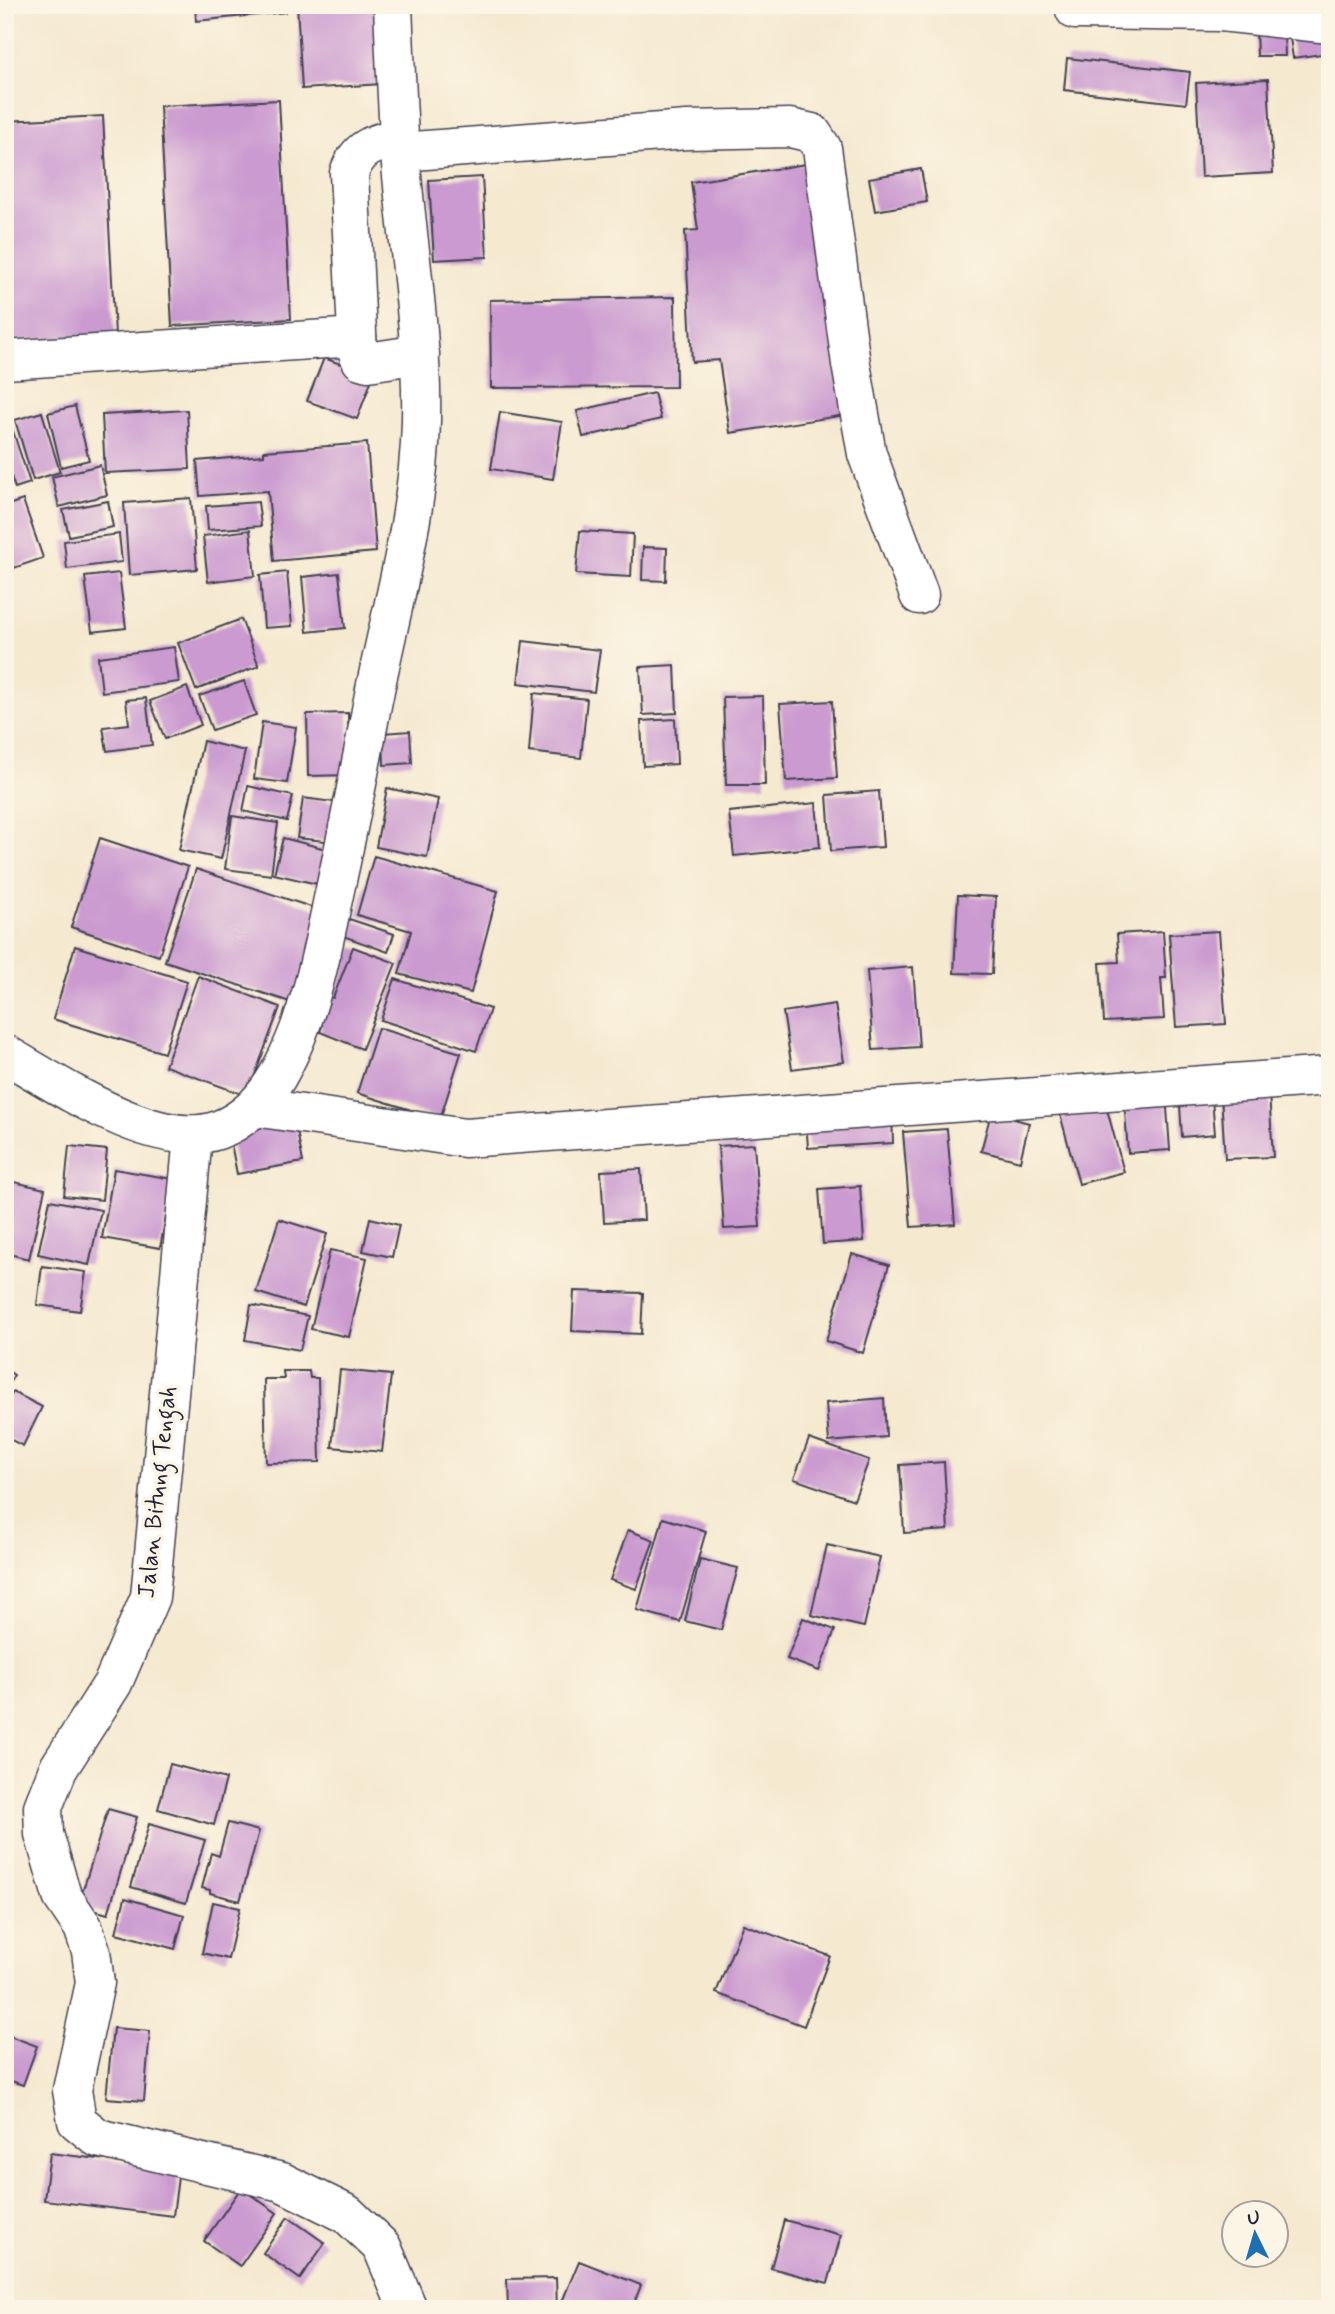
<svg xmlns="http://www.w3.org/2000/svg" width="1335" height="2314" viewBox="0 0 1335 2314" font-family="Mynerve,sans-serif">
	<rect width="100%" height="100%" fill="#fcf5e5"/>
	<filter id="ink" filterUnits="userSpaceOnUse"><feTurbulence type="fractalNoise" baseFrequency=".0143" numOctaves="2"/><feDisplacementMap in="SourceGraphic" scale="14" xChannelSelector="R" yChannelSelector="G"/><feConvolveMatrix kernelMatrix="1 2 1 2 8 2 1 2 1" color-interpolation-filters="sRGB"/></filter>
	<filter id="wash" filterUnits="userSpaceOnUse"><feTurbulence type="fractalNoise" baseFrequency=".00686" numOctaves="4" result="noise"/><feDisplacementMap in="SourceGraphic" scale="28" xChannelSelector="R" yChannelSelector="G"/><feGaussianBlur stdDeviation="1.57" result="paint"/><feColorMatrix in="noise" values="0 0 0 0 0 0 0 0 0 0 0 0 0 0 0 0 0 1.4 0 .05"/><feComposite in="paint" operator="in"/></filter>
	<g filter="url(#wash)">
		<rect width="100%" height="100%" fill="#f5e9d0"/>
		<g id="blocks">
			<!-- building -->
			<g fill="#ca9ad0">
				<path d="M195,5H284L285,12L196,21Z"/>
				<path d="M297,5H378L382,84L302,89Z"/>
				<path d="M1330,27V53L1293,58L1289,32Z"/>
				<path d="M1284,29L1285,56H1257L1256,30Z"/>
				<path d="M1067,58L1190,72L1186,104L1064,90Z"/>
				<path d="M1268,79L1273,173L1201,177L1196,83Z"/>
				<path d="M279,100L291,319L172,326L160,106Z"/>
				<path d="M103,116L115,335L5,341V121Z"/>
				<path d="M813,163L852,414L730,433L719,360L692,362L685,231L698,230L691,182Z"/>
				<path d="M921,169L927,202L875,211L869,178Z"/>
				<path d="M482,177L487,257L434,260L429,180Z"/>
				<path d="M675,297L676,387L491,388L490,300Z"/>
				<path d="M324,358L373,376L357,419L307,401Z"/>
				<path d="M654,393L661,419L583,437L577,411Z"/>
				<path d="M75,406L89,460L61,467L48,413Z"/>
				<path d="M187,410L190,469L105,473L102,415Z"/>
				<path d="M42,412L60,472L33,480L15,420Z"/>
				<path d="M500,412L562,422L553,479L491,469Z"/>
				<path d="M12,428L30,483L15,488L5,459V431Z"/>
				<path d="M367,443L376,552L274,561L268,491L200,496L197,461L264,455V451Z"/>
				<path d="M100,465L107,495L59,507L52,477Z"/>
				<path d="M191,498L197,569L129,575L124,503Z"/>
				<path d="M23,500L43,558L8,570L5,561V506Z"/>
				<path d="M108,501L113,527L69,536L63,510Z"/>
				<path d="M258,502L261,526L208,530L206,506Z"/>
				<path d="M250,530L255,576L208,582L203,536Z"/>
				<path d="M580,531L633,534L631,577L576,574Z"/>
				<path d="M119,534L122,562L67,569L64,541Z"/>
				<path d="M643,547L667,548L666,581L642,580Z"/>
				<path d="M287,572L292,626L264,628L260,575Z"/>
				<path d="M119,573L126,628L92,632L85,577Z"/>
				<path d="M339,573L345,628L307,632L302,577Z"/>
				<path d="M241,619L259,666L196,690L178,643Z"/>
				<path d="M523,641L600,650L594,692L518,683Z"/>
				<path d="M174,647L179,682L102,692L98,657Z"/>
				<path d="M675,665L677,713L643,715L640,667Z"/>
				<path d="M244,681L256,715L212,730L199,696Z"/>
				<path d="M187,687L201,725L165,739L150,701Z"/>
				<path d="M534,693L587,699L581,758L529,752Z"/>
				<path d="M763,696L765,785H726L723,697Z"/>
				<path d="M146,698L152,745L107,751L103,727L129,724L126,700Z"/>
				<path d="M832,701L837,778L786,781L780,704Z"/>
				<path d="M348,713L349,775L308,776L307,714Z"/>
				<path d="M675,719L677,764L643,766L641,721Z"/>
				<path d="M262,722L296,727L287,783L254,779Z"/>
				<path d="M410,731L412,763L384,765L383,733Z"/>
				<path d="M203,741L245,751L221,859L179,850Z"/>
				<path d="M248,786L293,796L287,821L243,811Z"/>
				<path d="M387,788L438,799L427,857L376,847Z"/>
				<path d="M879,791L883,847L831,851L827,795Z"/>
				<path d="M303,798L341,803L334,842L297,838Z"/>
				<path d="M816,803L820,847L734,856L729,812Z"/>
				<path d="M232,816L278,823L271,875L225,869Z"/>
				<path d="M100,838L188,867L159,956L71,927Z"/>
				<path d="M283,838L338,852L330,887L274,874Z"/>
				<path d="M374,856L498,891L471,993L399,974L411,931L357,915Z"/>
				<path d="M196,869L323,911L293,1003L165,961Z"/>
				<path d="M958,895L996,897L992,974L954,973Z"/>
				<path d="M349,919L394,934L388,952L343,936Z"/>
				<path d="M1163,931L1166,978H1161L1164,1019L1104,1022L1100,963L1119,962L1117,934Z"/>
				<path d="M1219,931L1226,1024L1176,1027L1169,934Z"/>
				<path d="M75,946L187,981L164,1053L53,1019Z"/>
				<path d="M353,947L396,963L362,1049L320,1032L322,1026L315,1024L326,995L333,998Z"/>
				<path d="M913,967L919,1047L873,1050L867,971Z"/>
				<path d="M198,976L280,1007L247,1096L165,1066Z"/>
				<path d="M395,979L490,1009L476,1051L381,1020Z"/>
				<path d="M835,1004L844,1062L792,1069L783,1012Z"/>
				<path d="M378,1028L461,1053L440,1119L357,1093Z"/>
				<path d="M1211,1087L1215,1134L1182,1137L1179,1090Z"/>
				<path d="M1269,1092L1273,1157L1225,1159L1221,1095Z"/>
				<path d="M1166,1094L1170,1150L1128,1153L1124,1098Z"/>
				<path d="M1105,1102L1124,1172L1079,1184L1060,1114Z"/>
				<path d="M991,1113L1029,1123L1020,1161L981,1151Z"/>
				<path d="M892,1114L893,1143L808,1148L806,1119Z"/>
				<path d="M295,1121L303,1162L237,1174L229,1133Z"/>
				<path d="M947,1129L955,1224L911,1227L903,1132Z"/>
				<path d="M754,1144L760,1227L724,1229L718,1146Z"/>
				<path d="M69,1146L107,1150L102,1200L64,1196Z"/>
				<path d="M114,1169L173,1179L160,1248L102,1238Z"/>
				<path d="M641,1169L644,1220L604,1222L601,1171Z"/>
				<path d="M5,1180L45,1189L29,1259L5,1253Z"/>
				<path d="M860,1186L864,1241L823,1244L819,1189Z"/>
				<path d="M50,1200L101,1210L89,1265L38,1254Z"/>
				<path d="M370,1218L399,1225L392,1257L363,1251Z"/>
				<path d="M279,1219L327,1234L304,1307L256,1292Z"/>
				<path d="M330,1250L367,1258L349,1337L311,1329Z"/>
				<path d="M852,1254L889,1265L863,1353L826,1341Z"/>
				<path d="M42,1266L86,1272L80,1311L37,1305Z"/>
				<path d="M574,1291L643,1293L641,1334L572,1331Z"/>
				<path d="M251,1305L308,1316L300,1350L245,1340Z"/>
				<path d="M5,1369L14,1375L5,1390Z"/>
				<path d="M340,1370L391,1375L382,1452L332,1447Z"/>
				<path d="M283,1371H309L310,1378H318L320,1462L266,1463L264,1379H284Z"/>
				<path d="M13,1392L42,1407L23,1446L5,1437V1406Z"/>
				<path d="M884,1398L886,1437L829,1442L826,1403Z"/>
				<path d="M809,1439L869,1460L854,1500L794,1479Z"/>
				<path d="M944,1462L948,1530L904,1533L900,1465Z"/>
				<path d="M663,1518L706,1531L680,1622L637,1610Z"/>
				<path d="M628,1530L654,1540L636,1589L610,1580Z"/>
				<path d="M827,1545L880,1557L864,1627L811,1615Z"/>
				<path d="M700,1559L738,1568L721,1630L685,1621Z"/>
				<path d="M803,1618L835,1630L819,1671L787,1659Z"/>
				<path d="M170,1764L226,1779L214,1825L158,1809Z"/>
				<path d="M108,1809L137,1817L108,1914L78,1906Z"/>
				<path d="M228,1823L259,1831L240,1901L210,1893V1890L202,1888L211,1853L219,1856Z"/>
				<path d="M149,1824L205,1840L186,1903L131,1887Z"/>
				<path d="M125,1898L184,1915L175,1949L116,1933Z"/>
				<path d="M213,1902L240,1908L228,1959L202,1953Z"/>
				<path d="M743,1924L830,1956L804,2026L716,1993Z"/>
				<path d="M113,2028L150,2031L144,2101L106,2098Z"/>
				<path d="M7,2035L37,2046L23,2085L5,2079Z"/>
				<path d="M50,2153L179,2169L173,2216L44,2200Z"/>
				<path d="M241,2188L277,2213L240,2266L204,2241Z"/>
				<path d="M288,2217L325,2243L300,2279L263,2253Z"/>
				<path d="M784,2220L841,2235L828,2283L771,2268Z"/>
				<path d="M579,2261L641,2285L632,2309H572L561,2304Z"/>
				<path d="M556,2278L557,2309H508L507,2279Z"/>
			</g>
		</g>
	</g>
	<g filter="url(#ink)">
		<use href="#blocks" fill-opacity="0" stroke="#424051" stroke-width="2"/>
		<g fill="none" stroke-linecap="round" stroke-linejoin="round">
			<!-- minor casing -->
			<g stroke="#424051" stroke-width="41">
				<g id="minor">
					<path d="M1075,10L1221,12L1330,24"/>
					<path d="M399,137C374,144 359,146 349,173L358,353L361,360L368,362L420,354"/>
					<path d="M400,152L687,130L790,128L812,133L822,148L851,364L867,454L919,595"/>
					<path d="M5,360L357,337"/>
					<path d="M5,1054C59,1085 157,1152 218,1130C248,1119 268,1095 282,1068C310,1015 321,956 333,899C347,835 360,770 372,705C390,611 419,517 421,421C423,331 407,242 400,153C397,104 395,55 393,5"/>
					<path d="M255,1107L465,1138L1330,1076"/>
					<path d="M193,1136L150,1597L113,1683L58,1769L43,1807L44,1834L62,1896L83,1927L91,1951L95,1983L72,2090L77,2121L98,2138L282,2182L347,2214L382,2247L408,2309"/>
				</g>
			</g>
			<!-- minor -->
			<use href="#minor" stroke="#fff" stroke-width="38"/>
		</g>
	</g>
	<g text-anchor="middle" dominant-baseline="central" stroke-width="7" stroke-linejoin="round" paint-order="stroke">
		<!-- street labels -->
		<g font-size="24" fill="#22223b" stroke="#fcf5e5">
			<text transform="translate(158 1492) rotate(-84)">Jalan Bitung Tengah</text>
		</g>
	</g>
	<!-- margin -->
	<rect width="1335" height="2314" fill="none" stroke="#fcf5e5" stroke-width="28"/>
	<!-- north arrow -->
	<g transform="translate(1255 2234) rotate(355)"><circle r="33" fill="#fcf5e5" stroke="#a5a1a1" stroke-width="2"/>
	<path d="M0-5L12 26L0 18L-12 26Z" fill="#1f6fb2"/>
	<text y="-10" font-size="19" font-weight="bold" text-anchor="middle" fill="#22223b">U</text>
	</g>
</svg>
